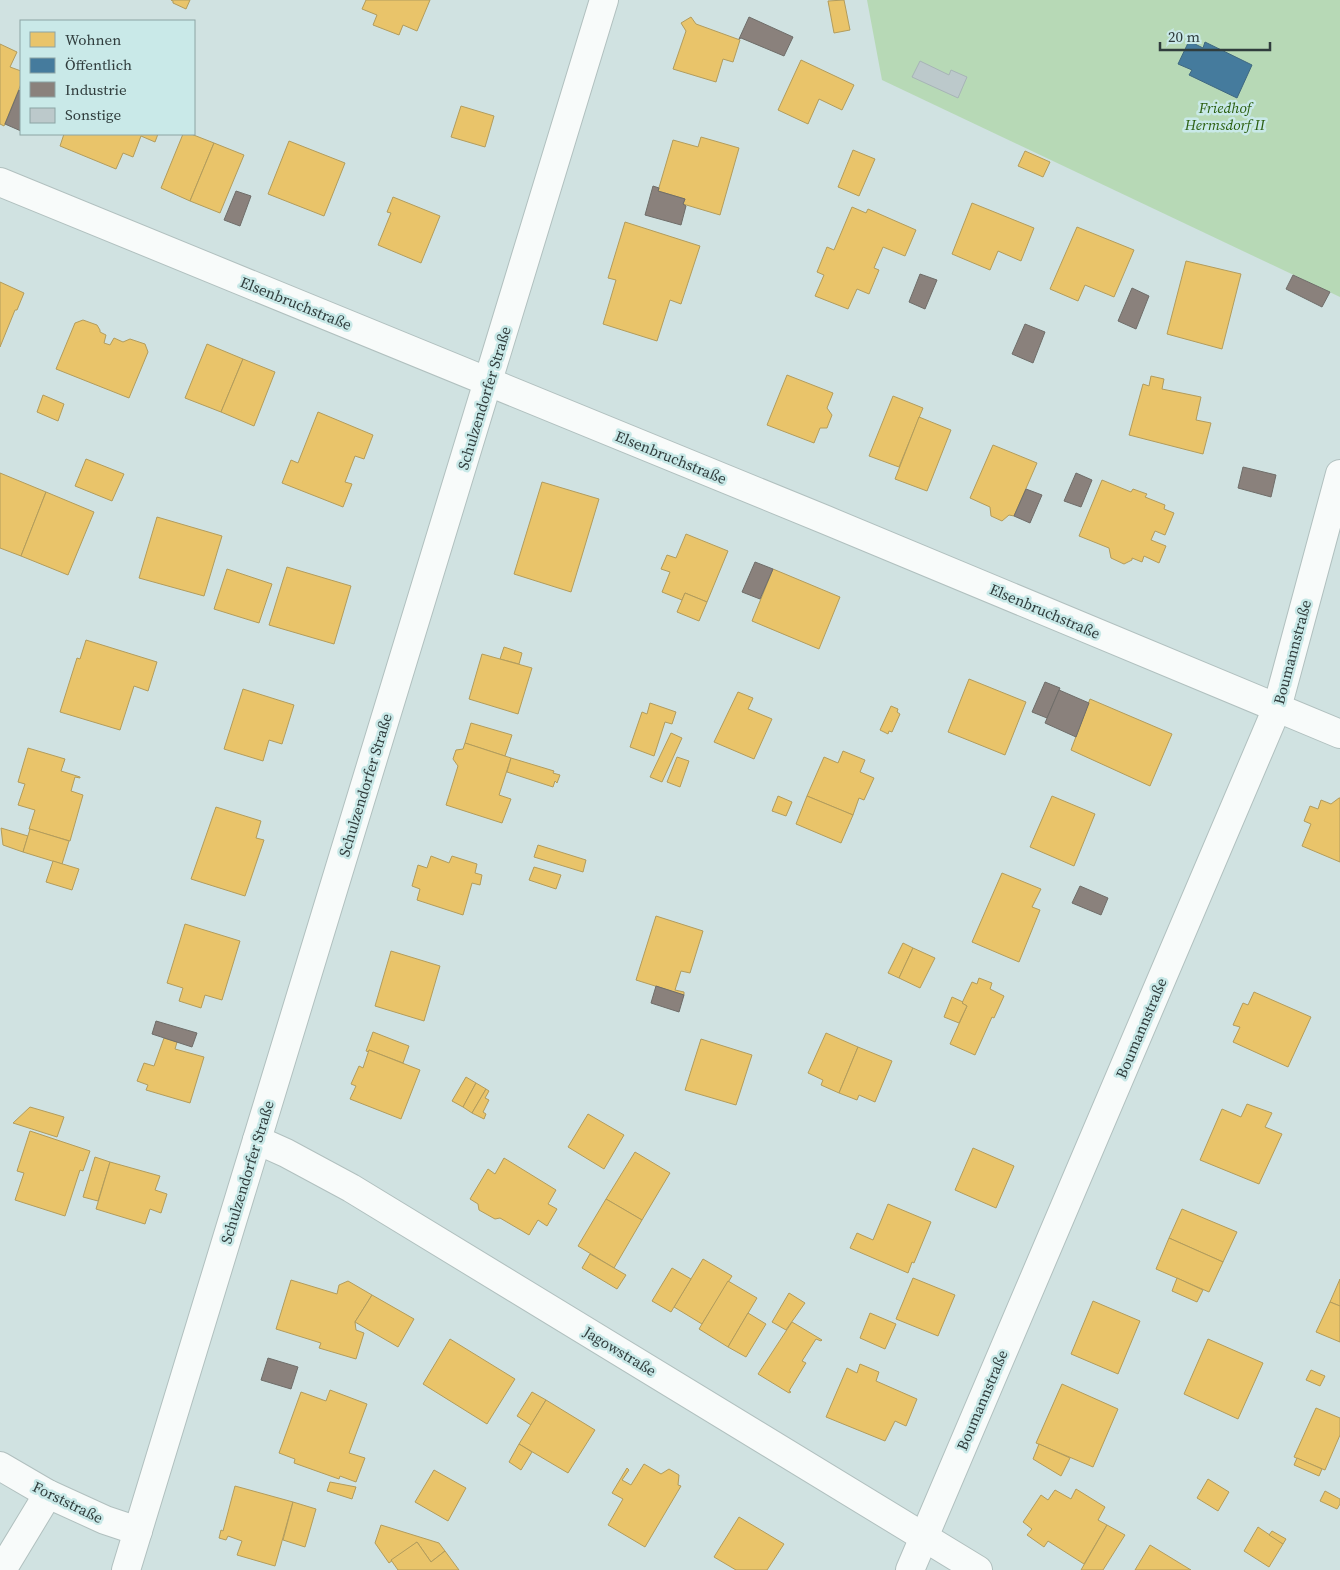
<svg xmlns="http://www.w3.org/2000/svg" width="1340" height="1570" viewBox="0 0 1340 1570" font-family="'Source Serif 4',serif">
	<rect width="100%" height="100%" fill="#d0e2e1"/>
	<!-- green -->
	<path fill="#b7d9b6" d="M867,0H1340V297L882,80Z"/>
	<!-- homes -->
	<g fill="#e9c46a" stroke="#b29c5c">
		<path d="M171,0H190L186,9L173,3V1Z"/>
		<path d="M366,0H430L417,31L403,25L399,35L373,25L377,15L362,9Z"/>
		<path d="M844,0L850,30L834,33L828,1Z"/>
		<path d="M691,17L696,24L740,40L733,62L723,59L716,82L673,69L686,31L681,23Z"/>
		<path d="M0,44L17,52L10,67L21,71V84L4,126L0,124Z"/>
		<path d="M801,60L854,85L842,110L819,99L808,124L778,110Z"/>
		<path d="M461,106L494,116L485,147L451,137Z"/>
		<path d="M64,134H158L155,142L141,136L133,157L123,153L116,169L60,146Z"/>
		<path d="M183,134H191L214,143L190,201L161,188Z"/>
		<path d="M701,137L739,148L720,215L683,204L685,199L658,191L673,140L698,147Z"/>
		<path d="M289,141L345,163L324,216L268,194Z"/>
		<path d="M214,143L244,155L220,213L190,201Z"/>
		<path d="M853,150L875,159L859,196L838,187Z"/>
		<path d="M1025,151L1050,162L1043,177L1018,166Z"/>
		<path d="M393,197L440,216L421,263L378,245L391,213L387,212Z"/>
		<path d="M972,203L1034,228L1021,261L998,251L990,270L952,254Z"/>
		<path d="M852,207L866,213L868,209L916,230L905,256L883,247L874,268L879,270L869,294L857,289L848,309L815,296L824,275L817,272L827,247L834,250Z"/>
		<path d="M625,222L700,246L681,304L670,300L657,341L603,324L616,280L608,278Z"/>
		<path d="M1077,227L1134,250L1114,297L1085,285L1078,301L1050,289Z"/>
		<path d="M1186,261L1241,274L1222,349L1167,334Z"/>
		<path d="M0,282L24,293L17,310H15L0,347Z"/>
		<path d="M83,320L97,325L100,330V332L106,335L104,343L110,345L114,338L123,342L130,339L145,344L148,352L129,398L56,369L75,323Z"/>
		<path d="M207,344L243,359L221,412L185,398Z"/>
		<path d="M243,359L275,372L254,426L221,412Z"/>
		<path d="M787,375L833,393L827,408L832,415L827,428H820L814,443L767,425Z"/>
		<path d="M1151,376L1164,379L1162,389L1201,397L1196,420L1211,423L1203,454L1129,435L1143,384L1149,386Z"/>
		<path d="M43,395L64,404L58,421L37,412Z"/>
		<path d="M893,396L923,408L899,467L869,456Z"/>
		<path d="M318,412L373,435L364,459L355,456L345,482L352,484L343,507L282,483L291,460L298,463Z"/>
		<path d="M919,417L951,430L927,491L895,479Z"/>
		<path d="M993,445L1037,463L1014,516L1009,515L1002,521L991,516L990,507L970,498Z"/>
		<path d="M86,459L124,474L112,501L75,486Z"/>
		<path d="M0,473L46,492L21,556L0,548Z"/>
		<path d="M1102,480L1131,492L1133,489L1147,494L1145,497L1165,505L1164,509L1174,513L1165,535L1155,531L1151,540L1166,546L1159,563L1144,556L1142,562L1132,558V560L1124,564L1111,558L1109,548L1079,536Z"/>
		<path d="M542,482L599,499L571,592L514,574Z"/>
		<path d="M46,492L94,512L68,575L21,556Z"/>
		<path d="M157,517L222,536L204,596L139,578Z"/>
		<path d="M686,534L728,551L707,602L685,593L682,600L662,592L670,572L661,569L667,555L676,558Z"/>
		<path d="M287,567L351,586L334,644L269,625Z"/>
		<path d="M227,569L272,584L259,623L214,609Z"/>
		<path d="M773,569L840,597L819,649L752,621Z"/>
		<path d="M685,593L707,602L699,621L677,612Z"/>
		<path d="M86,640L157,662L148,691L134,686L120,730L60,712L77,658L80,659Z"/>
		<path d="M504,647L522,653L519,664L500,659Z"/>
		<path d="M482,654L532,668L518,714L469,699Z"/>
		<path d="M969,679L1026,702L1005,755L948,732Z"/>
		<path d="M243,689L294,705L282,744L269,740L263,761L224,749Z"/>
		<path d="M738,692L753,698L748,709L772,719L754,759L714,742Z"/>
		<path d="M1090,699L1172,734L1150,786L1071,750Z"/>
		<path d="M650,703L676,712L672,724L665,722L654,756L630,747L642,712L647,714Z"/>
		<path d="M891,706L898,709L897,712L900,714L892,732L889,731L888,734L880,730Z"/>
		<path d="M471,723L512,735L505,756L465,743Z"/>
		<path d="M671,733L682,738L662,782L650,777Z"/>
		<path d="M465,743L511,758L499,795L511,799L502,823L446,805L458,766L453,759L456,750L463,749Z"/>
		<path d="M28,748L65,759L61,771L80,777V778L75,777L71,791L83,795L70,841L29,829L35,810L18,805L25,784L18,782Z"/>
		<path d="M843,751L865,760L860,772L874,778L864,800L859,798L853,815L807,796L824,757L838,763Z"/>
		<path d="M677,757L689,761L680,787L667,782Z"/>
		<path d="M511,758L554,771L553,773L560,775L557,783L555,781L553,787L507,772Z"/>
		<path d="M778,796L792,802L786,816L772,811Z"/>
		<path d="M807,796L853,815L841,843L796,824Z"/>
		<path d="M1052,796L1095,814L1074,866L1030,847Z"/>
		<path d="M1339,798H1340V862L1302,846L1311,824L1304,821L1310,806L1318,809L1321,800L1331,804Z"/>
		<path d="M216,807L261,821L256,838L264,840L245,896L191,879Z"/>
		<path d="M1,828L28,836L23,852L3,845Z"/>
		<path d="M30,829L69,841L62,864L23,852Z"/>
		<path d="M538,845L586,860L583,872L534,857Z"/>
		<path d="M431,856L449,863L452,856L477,864L475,873L482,875L480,885L472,883L463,915L417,900L420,889L412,886L418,865L427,868Z"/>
		<path d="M53,861L79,869L72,890L46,882Z"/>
		<path d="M534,867L561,875L556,889L529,880Z"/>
		<path d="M1002,873L1041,889L1032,907L1040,910L1019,962L972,942Z"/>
		<path d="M656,916L703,931L690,973L681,971L675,990L684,992V995L636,980Z"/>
		<path d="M185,924L240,941L222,1000L205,995L201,1008L179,1001L183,988L167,983Z"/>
		<path d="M903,943L913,948L899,978L888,973Z"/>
		<path d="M913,948L935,958L920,988L899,978Z"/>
		<path d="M391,951L440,966L424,1021L375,1006Z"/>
		<path d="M979,978L992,983L990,989L1004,996L994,1018L992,1017L975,1055L950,1044L967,1006L962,1003L972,982L977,984Z"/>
		<path d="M1254,992L1311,1017L1288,1067L1233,1042L1240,1027L1233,1025L1243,1003L1248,1005Z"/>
		<path d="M952,997L963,1002L962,1003L967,1006L959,1023L944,1017Z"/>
		<path d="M373,1032L409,1046L403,1063L369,1050V1052L366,1051Z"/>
		<path d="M826,1033L858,1047L839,1093L821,1085L823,1080L808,1073Z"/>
		<path d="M164,1038L177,1042L175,1049L204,1057L190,1103L146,1090L148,1085L137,1081L144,1063L154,1066Z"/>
		<path d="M701,1039L752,1055L736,1105L685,1090Z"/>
		<path d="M858,1047L892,1061L875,1102L859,1095L857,1100L839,1093Z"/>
		<path d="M369,1050L420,1070L401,1119L350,1099L356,1086L351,1084L359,1066L363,1068Z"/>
		<path d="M466,1077L476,1083L463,1107L452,1101Z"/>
		<path d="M476,1083L486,1089L472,1113L463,1107Z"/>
		<path d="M486,1089L489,1091L485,1098L489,1100L483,1112L486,1114L484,1119L472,1113Z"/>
		<path d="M1247,1104L1272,1113L1265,1127L1282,1134L1259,1184L1200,1160L1222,1109L1241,1117Z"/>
		<path d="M30,1107L64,1117L57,1137L13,1123Z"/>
		<path d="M588,1114L624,1135L604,1169L568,1147Z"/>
		<path d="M30,1131L90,1151L83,1171L80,1170L65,1216L15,1200L24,1173L17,1171Z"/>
		<path d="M973,1148L1014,1166L996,1208L955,1190Z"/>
		<path d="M635,1152L670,1173L642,1220L606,1199Z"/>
		<path d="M95,1157L110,1162L98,1201L83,1197Z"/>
		<path d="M504,1158L556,1190L548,1204L557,1209L547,1226L538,1220L529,1235L500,1218L495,1219L479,1210L478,1204L470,1199L488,1169L495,1174Z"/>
		<path d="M110,1162L160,1176L155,1190L167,1194L161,1213L150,1209L145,1224L96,1209Z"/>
		<path d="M606,1199L642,1220L614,1268L578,1246Z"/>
		<path d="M888,1204L931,1222L914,1263L912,1262L908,1273L850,1248L857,1233L873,1240Z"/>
		<path d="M1182,1209L1237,1232L1223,1262L1169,1238Z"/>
		<path d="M1169,1238L1223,1262L1209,1292L1156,1269Z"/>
		<path d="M590,1254L626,1275L617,1289L582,1268Z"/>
		<path d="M703,1259L732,1276L702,1324L674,1307Z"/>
		<path d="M672,1268L691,1279L671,1312L652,1301Z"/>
		<path d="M913,1278L955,1295L938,1336L896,1319Z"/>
		<path d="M1177,1278L1203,1290L1197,1302L1172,1291Z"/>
		<path d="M1340,1279V1306L1330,1302Z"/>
		<path d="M291,1280L337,1294L339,1285L348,1281L372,1295L355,1322L356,1330L364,1333L356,1359L319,1348L321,1343L276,1329Z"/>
		<path d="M728,1281L757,1298L728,1347L699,1329Z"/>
		<path d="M789,1293L805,1303L786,1330L772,1322Z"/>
		<path d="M372,1295L414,1319L398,1347L355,1322Z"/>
		<path d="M1093,1301L1140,1321L1118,1374L1071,1354Z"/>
		<path d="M1330,1302L1340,1306V1342L1316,1332Z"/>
		<path d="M748,1313L766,1324L746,1357L728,1347Z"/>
		<path d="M870,1313L896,1324L885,1349L860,1338Z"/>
		<path d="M792,1322L822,1340L821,1341L816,1339L802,1361L806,1363L789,1391L791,1392L789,1393L758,1374Z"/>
		<path d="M450,1339L515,1379L487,1424L423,1384Z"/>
		<path d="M1208,1339L1263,1363L1238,1419L1184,1394Z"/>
		<path d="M860,1364L879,1372L876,1381L917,1399L906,1426L895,1421L885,1441L826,1417L847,1368L857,1373Z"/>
		<path d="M1311,1370L1325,1376L1320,1386L1306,1380Z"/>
		<path d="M1062,1384L1118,1409L1093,1467L1036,1443Z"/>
		<path d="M330,1390L367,1404L349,1453L365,1458L356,1482L340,1476L339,1479L294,1463L295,1459L279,1453L301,1392L326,1401Z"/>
		<path d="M532,1392L546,1400L531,1425L517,1416Z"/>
		<path d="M546,1400L595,1430L568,1473L519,1444Z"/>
		<path d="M1316,1408L1340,1418V1435L1325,1470L1294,1457Z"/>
		<path d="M519,1444L532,1452L521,1470L509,1462Z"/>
		<path d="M1039,1444L1070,1458L1061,1476L1033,1459Z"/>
		<path d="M1297,1458L1322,1469L1319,1476L1294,1465Z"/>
		<path d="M644,1464L661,1474L669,1469L679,1475L678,1485L681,1486L645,1547L608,1525L623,1499L612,1493L627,1468L629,1470L622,1480L631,1485Z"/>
		<path d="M434,1470L466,1488L448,1521L415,1502Z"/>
		<path d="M1208,1479L1229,1492L1218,1511L1197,1498Z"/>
		<path d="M330,1482L356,1487L352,1499L327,1491Z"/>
		<path d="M235,1486L293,1502L275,1566L237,1555L242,1541L228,1536L226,1540L219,1538L221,1530L223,1531Z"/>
		<path d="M1076,1489L1105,1507L1098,1520L1107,1525L1084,1564L1048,1541L1044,1547L1027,1535L1032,1529L1023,1522L1041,1495L1048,1500L1055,1490L1071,1499Z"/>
		<path d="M1325,1491L1340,1499V1504L1337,1509L1320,1501Z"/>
		<path d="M293,1502L316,1509L305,1547L283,1540Z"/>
		<path d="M739,1517L784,1544L767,1570H736L714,1557Z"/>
		<path d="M381,1525L439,1543L445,1551L431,1562L417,1542L389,1563L375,1543Z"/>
		<path d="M1107,1525L1125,1535L1103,1570H1081Z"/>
		<path d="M1258,1527L1283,1544L1269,1567L1244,1551Z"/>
		<path d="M1272,1531L1286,1539L1283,1544L1269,1535Z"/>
		<path d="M417,1542L431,1562L445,1551L459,1570H398L391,1560Z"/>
		<path d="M1150,1545L1191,1570H1135Z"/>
	</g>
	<!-- public -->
	<path fill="#457b9d" stroke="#3f6880" d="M1189,41L1203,48L1205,42L1252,65L1237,98L1189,75L1192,70L1178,64Z"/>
	<!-- industry -->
	<g fill="#8a817c" stroke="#6f6d69">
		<path d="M749,17L793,37L784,56L741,38L739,39Z"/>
		<path d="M19,90L21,91V131L5,124Z"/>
		<path d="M653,186L659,188L658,191L685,199L683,204L686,206L681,225L645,215Z"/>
		<path d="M236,191L251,196L240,226L224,220Z"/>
		<path d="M920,274L937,280L925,309L909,302Z"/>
		<path d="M1293,275L1330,292L1322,307L1286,289Z"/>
		<path d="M1132,288L1149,296L1136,329L1118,321Z"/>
		<path d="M1025,324L1045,332L1033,363L1012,354Z"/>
		<path d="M1243,467L1276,475L1271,497L1238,488Z"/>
		<path d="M1076,473L1092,480L1081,507L1064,501Z"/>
		<path d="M1026,489L1042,495L1030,523L1014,516Z"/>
		<path d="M755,562L773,569L760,599L742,592Z"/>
		<path d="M1045,682L1060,688L1047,718L1032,712Z"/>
		<path d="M1059,690L1089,703L1076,737L1045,723Z"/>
		<path d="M1080,886L1108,898L1101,915L1072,903Z"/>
		<path d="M656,986L684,995L679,1012L651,1003Z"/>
		<path d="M156,1021L197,1033L192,1047L152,1034Z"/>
		<path d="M268,1358L298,1367L291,1389L261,1380Z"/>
	</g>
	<!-- building -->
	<path fill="#bcc9cb" stroke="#a7b4b6" d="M920,61L949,75L951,70L967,77L958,98L912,77Z"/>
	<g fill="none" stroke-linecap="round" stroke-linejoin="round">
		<!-- street casing -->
		<g stroke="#b1c0bf" stroke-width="30">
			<g id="street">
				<path d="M0,182L826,520L1340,734"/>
				<path d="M257,1140L286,1153L351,1188L978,1570"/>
				<path d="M0,1466L48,1494L105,1520L138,1531"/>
				<path d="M2,1570L48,1494"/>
				<path d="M126,1570L604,0"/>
				<path d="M910,1570L1277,708L1340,474"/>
			</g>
		</g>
		<!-- street -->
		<use href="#street" stroke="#f8fbfa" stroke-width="28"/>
	</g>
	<g text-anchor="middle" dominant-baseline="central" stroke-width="5" stroke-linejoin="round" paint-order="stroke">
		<!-- park labels -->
		<g font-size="15" font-style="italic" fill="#2a5e0f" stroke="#c9e9e8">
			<text x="1225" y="107">Friedhof<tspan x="1225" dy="17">Hermsdorf II</tspan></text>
		</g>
		<!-- street labels -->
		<g font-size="15" fill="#303d3d" stroke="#c9e9e8">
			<text transform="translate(296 303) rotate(22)">Elsenbruchstraße</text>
			<text transform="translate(484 398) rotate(-73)">Schulzendorfer Straße</text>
			<text transform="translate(671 457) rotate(22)">Elsenbruchstraße</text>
			<text transform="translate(1045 611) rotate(23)">Elsenbruchstraße</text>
			<text transform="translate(1292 652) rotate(-75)">Boumannstraße</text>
			<text transform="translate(365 785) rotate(-73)">Schulzendorfer Straße</text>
			<text transform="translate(1141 1028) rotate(-67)">Boumannstraße</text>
			<text transform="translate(247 1172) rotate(-73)">Schulzendorfer Straße</text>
			<text transform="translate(620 1351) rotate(31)">Jagowstraße</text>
			<text transform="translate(982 1400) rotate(-67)">Boumannstraße</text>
			<text transform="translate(68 1502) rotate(26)">Forststraße</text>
		</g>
	</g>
	<!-- legend -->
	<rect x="20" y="20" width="175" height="115" fill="#c9e9e8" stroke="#8ca4a4"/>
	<rect x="30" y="32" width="25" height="15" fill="#e9c46a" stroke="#8ca4a4"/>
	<text x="65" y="45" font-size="15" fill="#303d3d">Wohnen</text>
	<rect x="30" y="58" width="25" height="15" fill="#457b9d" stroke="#8ca4a4"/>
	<text x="65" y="70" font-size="15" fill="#303d3d">Öffentlich</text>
	<rect x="30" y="82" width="25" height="15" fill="#8a817c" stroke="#8ca4a4"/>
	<text x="65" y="95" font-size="15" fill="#303d3d">Industrie</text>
	<rect x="30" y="108" width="25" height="15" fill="#bcc9cb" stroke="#8ca4a4"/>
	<text x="65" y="120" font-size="15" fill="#303d3d">Sonstige</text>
	<!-- scale -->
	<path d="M1160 42v8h110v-8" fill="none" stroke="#303d3d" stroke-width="2.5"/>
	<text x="1168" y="42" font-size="15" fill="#303d3d" stroke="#c9e9e8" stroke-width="4" paint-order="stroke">20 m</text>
</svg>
